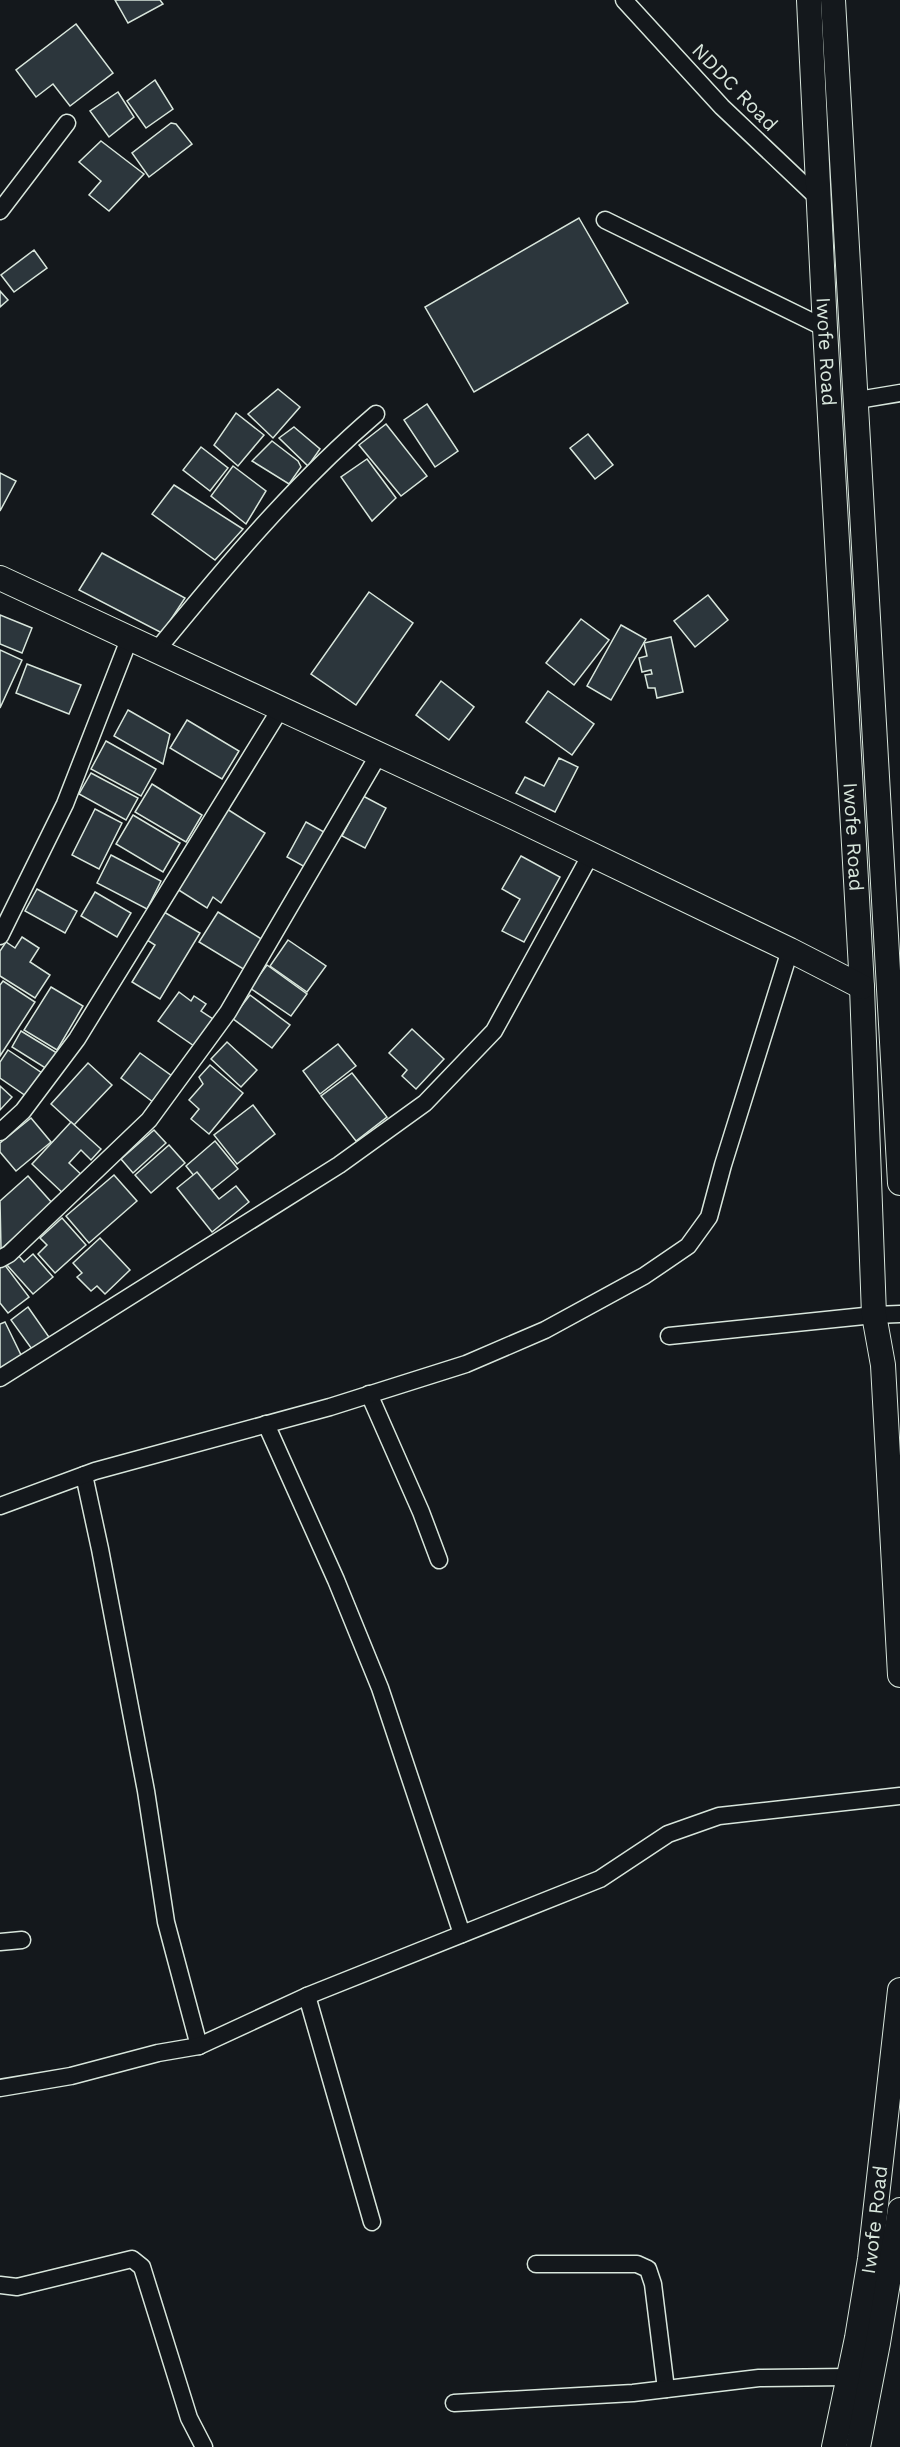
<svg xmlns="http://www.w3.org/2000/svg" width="900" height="2447" viewBox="0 0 900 2447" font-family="'Work Sans',sans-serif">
	<rect width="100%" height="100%" fill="#14181c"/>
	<!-- building -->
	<g fill="#2c363c" stroke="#d8e6dc" stroke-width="1.5">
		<path d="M115,0H160L163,4L128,23Z"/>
		<path d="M76,24L113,73L70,106L53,84L36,97L16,70Z"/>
		<path d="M155,80L173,109L146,128L127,101Z"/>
		<path d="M118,92L134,117L109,137L90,111Z"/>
		<path d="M171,123L176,124L192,144L149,177L132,153Z"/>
		<path d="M101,141L144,174L109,211L89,195L101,181L79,162Z"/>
		<path d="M579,218L628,303L474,392L425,307Z"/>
		<path d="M34,250L47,268L14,292L1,275Z"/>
		<path d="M0,291L8,300L0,307Z"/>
		<path d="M278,389L300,407L273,438L248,414Z"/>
		<path d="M427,404L458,451L435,467L404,420Z"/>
		<path d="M236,413L264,435L238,466L214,445Z"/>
		<path d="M386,424L427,476L401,496L359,445Z"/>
		<path d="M294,427L320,449L308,466L279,438Z"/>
		<path d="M588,434L613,465L595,479L570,448Z"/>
		<path d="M272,441L298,461L301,467L289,484L252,461Z"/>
		<path d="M201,447L228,468L210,491L183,470Z"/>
		<path d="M367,459L396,498L372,521L341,477Z"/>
		<path d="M233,466L266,491L246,524L211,496Z"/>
		<path d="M0,473L16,481L0,511Z"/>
		<path d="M174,485L243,529L215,560L152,514Z"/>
		<path d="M102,553L185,598L162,633L79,590Z"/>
		<path d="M369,592L413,623L356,705L311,674Z"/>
		<path d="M708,595L728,620L695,647L674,621Z"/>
		<path d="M0,615L32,628L22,653L0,644Z"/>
		<path d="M581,619L609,640L574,685L546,663Z"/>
		<path d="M621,625L646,639L611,700L587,686Z"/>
		<path d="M671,637L683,692L657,698L655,688H648L645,675L652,674L651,670L642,672L639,658L647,656L644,643Z"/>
		<path d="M0,650L22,660L0,708Z"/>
		<path d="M27,664L81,685L69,714L16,693Z"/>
		<path d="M441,681L474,707L449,740L416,715Z"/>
		<path d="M548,691L594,724L572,755L526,722Z"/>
		<path d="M128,710L170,734L163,764L114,736Z"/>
		<path d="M187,720L239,751L222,779L170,748Z"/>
		<path d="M106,741L156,769L141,796L91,769Z"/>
		<path d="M559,758L578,767L555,812L516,793L525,777L544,786Z"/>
		<path d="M91,773L138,798L126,820L79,794Z"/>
		<path d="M152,784L202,815L186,842L135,812Z"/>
		<path d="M363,796L386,808L365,848L342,836Z"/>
		<path d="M95,809L122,823L99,869L72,855Z"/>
		<path d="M227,809L265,833L221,903L213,897L207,908L177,889Z"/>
		<path d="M133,815L180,843L163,872L116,844Z"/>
		<path d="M306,822L324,832L305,867L287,857Z"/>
		<path d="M111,855L161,881L147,909L97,883Z"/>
		<path d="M521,856L560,877L524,942L502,931L520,899L502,889Z"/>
		<path d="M37,889L77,911L65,933L25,911Z"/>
		<path d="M95,892L131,913L117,937L81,916Z"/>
		<path d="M164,912L200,933L160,999L132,982L155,945L147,940Z"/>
		<path d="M218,912L263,940L245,970L199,942Z"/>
		<path d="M22,937L39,948L30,962L50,975L35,998L0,976V951L6,942L15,948Z"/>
		<path d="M288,940L326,966L307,992L270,966Z"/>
		<path d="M267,965L307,994L291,1016L250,988Z"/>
		<path d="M3,981L35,1002L0,1056V985Z"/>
		<path d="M51,987L83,1006L57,1050L24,1030Z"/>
		<path d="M179,992L191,1001L194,996L206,1004L201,1011L216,1021L197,1048L158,1021Z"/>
		<path d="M250,995L290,1025L272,1048L232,1018Z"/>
		<path d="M412,1029L444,1059L416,1089L402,1076L407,1070L389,1053Z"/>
		<path d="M21,1031L57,1053L47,1069L12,1047Z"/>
		<path d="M227,1042L257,1070L241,1087L211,1059Z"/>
		<path d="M338,1044L356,1066L320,1094L303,1071Z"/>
		<path d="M8,1050L42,1073L26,1096L0,1078V1062Z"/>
		<path d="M140,1053L172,1076L153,1102L121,1078Z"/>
		<path d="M88,1063L112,1085L74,1125L51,1104Z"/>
		<path d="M210,1065L243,1093L209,1134L191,1119L199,1109L189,1100L203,1084L199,1077Z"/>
		<path d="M352,1073L387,1117L356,1141L321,1096Z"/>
		<path d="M0,1086L12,1097L0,1110Z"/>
		<path d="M253,1105L275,1134L237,1164L214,1135Z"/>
		<path d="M31,1118L51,1142L16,1171L0,1152V1143Z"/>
		<path d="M71,1122L101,1149L91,1160L81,1150L69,1163L85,1178L67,1197L32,1164Z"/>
		<path d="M154,1130L166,1143L133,1173L121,1159Z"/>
		<path d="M215,1141L238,1169L208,1193L186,1166Z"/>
		<path d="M169,1145L185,1163L151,1193L135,1175Z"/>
		<path d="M197,1172L219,1199L236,1186L249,1202L212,1232L177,1188Z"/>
		<path d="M114,1175L137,1201L89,1243L66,1216Z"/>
		<path d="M28,1176L53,1204L1,1249L0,1201Z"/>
		<path d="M62,1218L86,1245L55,1273L38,1254L47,1245L40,1238Z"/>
		<path d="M100,1238L130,1270L105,1294L97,1286L91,1291L77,1277L82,1273L73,1263Z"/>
		<path d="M33,1254L53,1277L33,1294L7,1265L18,1255L24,1262Z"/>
		<path d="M4,1264L29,1297L8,1313L0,1303V1267Z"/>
		<path d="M28,1307L51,1340L34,1352L11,1320Z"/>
		<path d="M5,1322L22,1357L0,1368V1324Z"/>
	</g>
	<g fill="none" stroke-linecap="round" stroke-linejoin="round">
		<!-- street casing -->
		<g stroke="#d8e6dc" stroke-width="19">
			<g id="street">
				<path d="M624,0L722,107L819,199"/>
				<path d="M0,211L67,123"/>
				<path d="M605,220L825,328"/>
				<path d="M858,400L900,393"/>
				<path d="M157,650C225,567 294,484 376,414"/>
				<path d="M0,936L65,804L130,637"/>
				<path d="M0,1132L23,1111L77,1039L281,708"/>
				<path d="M0,1259L9,1254L149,1120L228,1012L379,754"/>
				<path d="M669,1336L874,1315L900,1314"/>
				<path d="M0,1378L339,1165L425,1103L494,1031L591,854"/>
				<path d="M369,1394L421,1512L439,1560"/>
				<path d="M266,1424L336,1580L380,1688L462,1934"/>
				<path d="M84,1475L100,1549L146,1791L166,1922L199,2046"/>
				<path d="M0,1506L95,1471L330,1407L466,1364L545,1330L644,1276L688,1246L709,1217L723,1165L790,950"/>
				<path d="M0,1942L22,1940"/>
				<path d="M307,1996L372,2222"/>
				<path d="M0,2088L71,2076L158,2053L199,2046L307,1996L600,1879L668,1834L719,1816L900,1796"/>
				<path d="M536,2264H637L648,2269L653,2284L666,2389"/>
				<path d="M0,2285L17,2287L132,2259L142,2267L189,2418L204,2447"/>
				<path d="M454,2403L633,2393L759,2378L849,2377"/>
			</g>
		</g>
		<!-- secondary casing -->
		<g stroke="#d8e6dc" stroke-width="26">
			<g id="secondary">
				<path id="s1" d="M809,0L825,328L862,987L874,1315L883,1365L900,1675"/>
				<path d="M833,0L900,1183"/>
				<path d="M0,578L505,813L790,950L862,987"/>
				<path id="s2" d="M834,2447L857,2338L870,2259L900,1990"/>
				<path d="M858,2447L878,2343L900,2210"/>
			</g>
		</g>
		<!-- street -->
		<use href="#street" stroke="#14181c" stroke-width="16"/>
		<!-- secondary -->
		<use href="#secondary" stroke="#14181c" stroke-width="24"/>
	</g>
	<g text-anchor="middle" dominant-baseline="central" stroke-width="4.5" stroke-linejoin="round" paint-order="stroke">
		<!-- street labels -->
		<g font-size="20" fill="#d8e6dc" stroke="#14181c">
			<text transform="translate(735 87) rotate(46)">NDDC Road</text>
			<text stroke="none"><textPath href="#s1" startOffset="352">Iwofe Road</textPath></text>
			<text stroke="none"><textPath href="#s1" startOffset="838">Iwofe Road</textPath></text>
			<text stroke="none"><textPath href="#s2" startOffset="231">Iwofe Road</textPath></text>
		</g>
	</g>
</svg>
